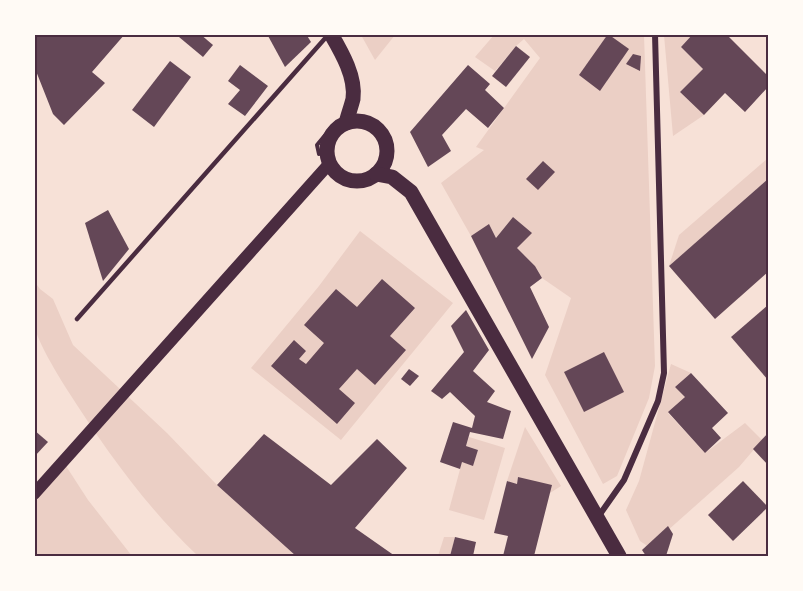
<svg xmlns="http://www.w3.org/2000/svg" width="803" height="591" viewBox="0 0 803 591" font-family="Barlow,sans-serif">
	<rect width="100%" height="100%" fill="#f7e1d7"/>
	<!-- green -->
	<g fill="#ebcfc5">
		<path d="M361,35H395L375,60Z"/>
		<path d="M494,35H644L655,366L649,398L617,476L603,484L545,375L571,298L542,278L535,266L517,248L531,233L513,217L496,238L489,225L471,236L441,183L484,150L476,147L540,58L524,39L516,46L495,71L475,57Z"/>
		<path d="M664,35H693L681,47L703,69L680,92L704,115L673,136Z"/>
		<path d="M768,158V179L669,266L679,235Z"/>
		<path d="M360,231L453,303L341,440L251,368L319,286Z"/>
		<path d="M34,281L40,289L53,299L73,345L167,433L217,485L296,556H198C146,507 105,449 66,388C58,375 37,341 35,327C32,313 35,295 34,281Z"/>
		<path d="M671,364L691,373L675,387L685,397L668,413L705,453L745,423L762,440L739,467L649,547L640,541L626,510L639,481Z"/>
		<path d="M525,427L561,486L550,493L518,477L517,484L507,481Z"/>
		<path d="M469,437L505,448L484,520L449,510L462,462L473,465L478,450L466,446Z"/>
		<path d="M66,466L88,500L132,556H35L34,491Z"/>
		<path d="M444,537H455L450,556H438Z"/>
	</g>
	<!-- building -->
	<g fill="#644757">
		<path d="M34,34H125L92,72L105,83L64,125L53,114L34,66Z"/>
		<path d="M181,34H200L213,45L203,57L179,37Z"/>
		<path d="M267,34H306L311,42L285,67Z"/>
		<path d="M608,34L629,49L600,91L579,75Z"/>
		<path d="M693,34H726L768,76V87L745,112L725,93L704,115L680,92L703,69L681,47Z"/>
		<path d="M516,46L530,57L506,87L492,76Z"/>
		<path d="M633,54L641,56L640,71L626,64Z"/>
		<path d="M170,61L191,77L154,127L132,110Z"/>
		<path d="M240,65L268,86L245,116L228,104L240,90L228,81Z"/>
		<path d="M468,65L490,84L485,90L504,108L488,128L466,109L442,135L451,151L428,167L410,132Z"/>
		<path d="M543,161L555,172L538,190L526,179Z"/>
		<path d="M768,179V272L715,319L669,266Z"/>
		<path d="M108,210L129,249L103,281L85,223Z"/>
		<path d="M513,217L532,233L517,248L535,266L542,278L530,287L549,327L532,359L471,236L489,224L496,238Z"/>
		<path d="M382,279L415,308L390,336L406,350L375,385L357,369L339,389L355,403L337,424L271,366L294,340L306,351L299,359L306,364L324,343L304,325L336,289L357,307Z"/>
		<path d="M768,305V380L731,337Z"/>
		<path d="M466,310L489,350L473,371L495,391L487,402L511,411L503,439L470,432L466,446L478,450L473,466L462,462L460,469L440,462L453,422L472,428L475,416L450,392L442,399L431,391L464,352L451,326Z"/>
		<path d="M604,352L624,392L584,412L564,372Z"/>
		<path d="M409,369L419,376L410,386L401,379Z"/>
		<path d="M691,373L728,413L712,428L721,438L705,453L668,412L685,397L675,387Z"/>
		<path d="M34,430L48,442L34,457Z"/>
		<path d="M768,433V465L753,449Z"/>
		<path d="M264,434L331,485L377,439L407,468L355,528L395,556H296L217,485Z"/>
		<path d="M518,477L552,485L534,556H503L508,536L494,533L507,481L517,484Z"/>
		<path d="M743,481L768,507L733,541L708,515Z"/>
		<path d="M668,526L673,534L666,556H646L642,550Z"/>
		<path d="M455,537L476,542L473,556H450Z"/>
	</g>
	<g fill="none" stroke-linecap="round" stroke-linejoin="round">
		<!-- path -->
		<path stroke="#4a2c40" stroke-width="4" d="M319,154L317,145L331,128"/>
		<!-- service -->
		<path stroke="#4a2c40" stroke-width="4.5" d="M77,319L328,35"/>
		<!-- minor -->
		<path stroke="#4a2c40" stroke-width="6" d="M598,517L624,480L658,401L664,373L655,34"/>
		<!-- secondary -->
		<path stroke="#4a2c40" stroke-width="12" d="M34,494L329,164"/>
		<!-- primary -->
		<g stroke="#4a2c40" stroke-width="15">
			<path d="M331,34C342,53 356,77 353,99C351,107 348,115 346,123"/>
			<circle cx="357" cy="151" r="30"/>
			<path d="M376,174L392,177L411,192L619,556"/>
		</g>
	</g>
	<!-- border -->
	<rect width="803" height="591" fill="none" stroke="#fffaf5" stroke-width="72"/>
	<rect x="36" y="36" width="731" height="519" fill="none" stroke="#4a2c40" stroke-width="2"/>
</svg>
